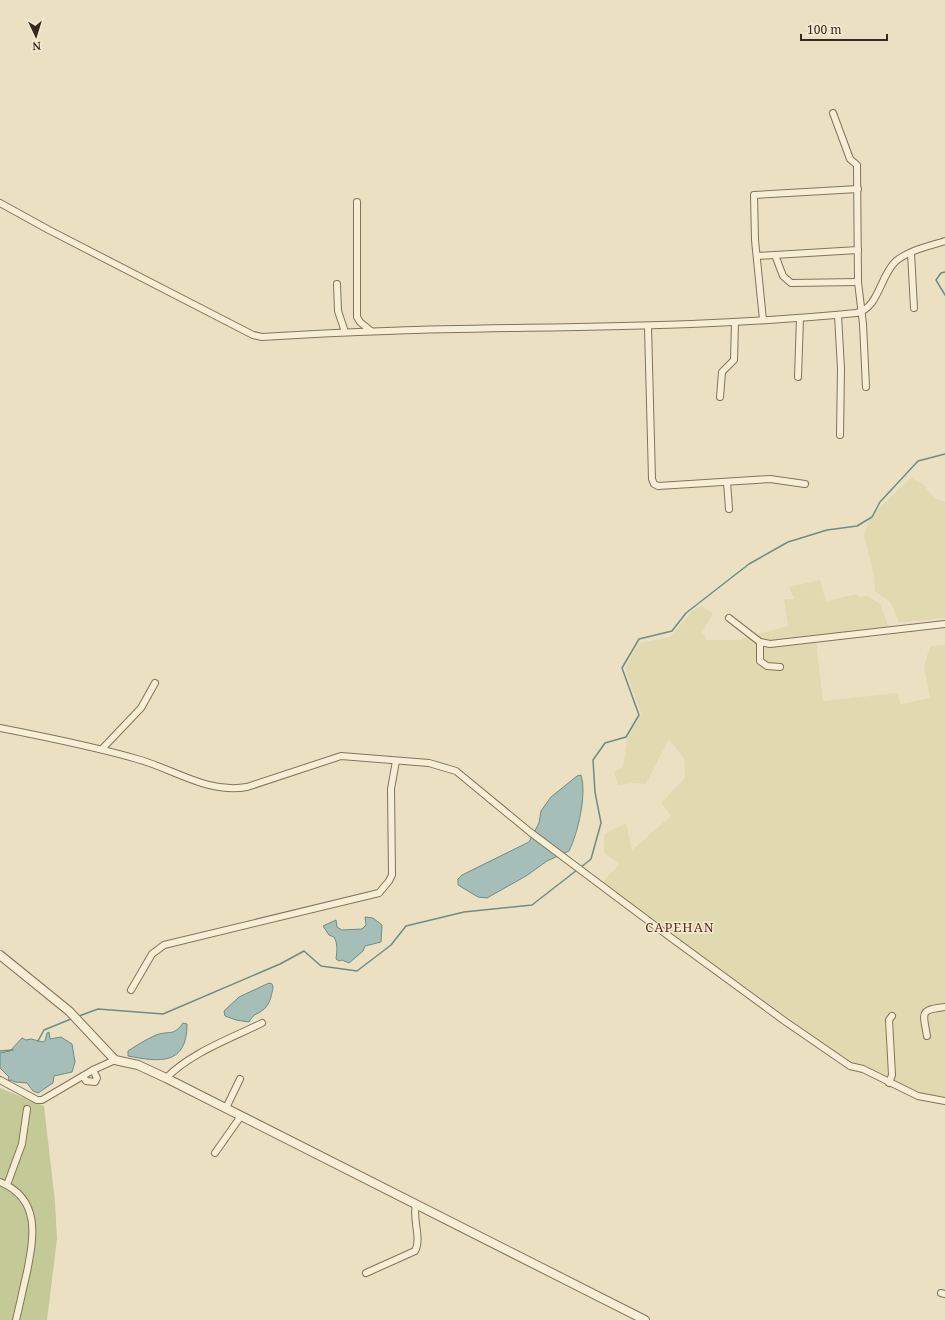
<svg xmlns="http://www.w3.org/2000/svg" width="945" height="1320" viewBox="0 0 945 1320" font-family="'Noto Serif',serif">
	<rect width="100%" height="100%" fill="#ece0c3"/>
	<!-- farmland -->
	<g fill="#e1dab1">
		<path d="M911,478L923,484L934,498L945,502V618L899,623L891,603L875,591L874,575L864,535L871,516Z"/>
		<path d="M820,580L826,601L857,594L860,597L868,596L880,604L889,628L816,640L823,701L897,693L901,704L930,698L924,667L930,646L945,645V1097L923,1096L889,1081L862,1064L850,1063L743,985L645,917L602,883L619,864L604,852V834L626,823L632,850L671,816L661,803L685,778L684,759L669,739L646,784L633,783L618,785L614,772L623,767L627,739L641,714L625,668L639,643L670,637L692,611L702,605L713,614L701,634L705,635L707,640H738L788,626L784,599H794L789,587Z"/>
	</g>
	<!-- green -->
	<path fill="#c3c997" d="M0,1088L44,1106L55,1202L57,1239L47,1320H0Z"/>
	<!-- water -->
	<g fill="#a5bfb8" stroke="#6c8d85">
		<path d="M581,775C587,794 578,833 569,851L547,861L526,876L487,898L478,897L458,885V879L462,875L529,842L539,823L541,811L551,797L577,776Z"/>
		<path d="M365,917L373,918L382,925L381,942L365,946L363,951L349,963L342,960L339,961L336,959C337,951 338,944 334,937L329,935L323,926L336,920L337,927L342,930L362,929L366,925Z"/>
		<path d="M269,983L272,984L273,987C272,994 270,1005 263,1010C255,1016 254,1013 249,1022L236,1020L225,1016L224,1011L239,997Z"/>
		<path d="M183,1023L187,1024C187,1066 159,1062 128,1056V1051C137,1045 147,1039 156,1035C170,1030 173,1037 183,1023Z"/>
		<path d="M49,1032L50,1039L61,1037L72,1044L75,1062L72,1072L54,1076L53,1083L38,1093L33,1091L27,1083L15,1082L11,1080L8,1081L9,1077L0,1068V1053L10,1051L22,1038L26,1040L31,1039L43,1042L45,1041L47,1033Z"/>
	</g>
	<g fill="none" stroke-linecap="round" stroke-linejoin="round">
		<!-- stream -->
		<g stroke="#6c8d85" stroke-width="1.5">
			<path d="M945,272L941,273L936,280L945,295"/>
			<path d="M580,868L591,859L601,823L595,792L593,760L605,743L626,737L639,715L622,668L639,639L672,631L686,613L749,564L788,542L827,530L857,526L872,517L880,502L918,461L945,454"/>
			<path d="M79,1016L98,1009L163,1014L280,964L304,951L321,966L357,971L391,945L406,926L464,912L532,905L577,870"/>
			<path d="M38,1041L44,1030L71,1019"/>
			<path d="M0,1051L13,1050"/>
		</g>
		<!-- minor casing -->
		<g stroke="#85725b" stroke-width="8">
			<g id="minor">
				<path d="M833,113L850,159L857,165L858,282L863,324L866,387"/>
				<path d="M357,202V317L360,322L371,331"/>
				<path d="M0,203L49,230L253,335L262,337C460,323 658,333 856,313C879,309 880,275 896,261C909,250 930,246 945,241"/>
				<path d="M911,253L914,308"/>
				<path d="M775,255L783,276L791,283L858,282"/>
				<path d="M757,256L858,250"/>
				<path d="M337,284L338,311L345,332"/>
				<path d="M838,315L841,369L840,435"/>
				<path d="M763,320L755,240L754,195L858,189"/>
				<path d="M648,327L652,479L654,484L658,486L770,479L805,484"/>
				<path d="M798,377L800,318"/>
				<path d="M720,397L722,372L734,360L735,322"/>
				<path d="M727,482L729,509"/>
				<path d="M729,618L760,642L770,644L945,624"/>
				<path d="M760,642V661L767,666L780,667"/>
				<path d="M0,728C46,737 92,746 137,759C174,769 207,794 247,787L341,756L429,763L456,771L530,832L670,937L786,1022L850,1066L863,1069L918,1096L945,1101"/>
				<path d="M102,749L141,708L155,683"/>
				<path d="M131,990L152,954L164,945L379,893L389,881L392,875L391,789L396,761"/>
				<path d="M927,1036C923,1012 919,1010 945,1007"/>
				<path d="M83,1076L86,1081L95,1082L97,1078L93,1070"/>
				<path d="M166,1078C192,1052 230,1039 262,1023"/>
				<path d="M0,1080L37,1100H42L93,1070L115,1060"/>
				<path d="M889,1083L892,1075L889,1020L892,1016"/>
				<path d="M226,1108L240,1079"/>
				<path d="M215,1153L241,1116"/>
				<path d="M0,1182C41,1199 34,1236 27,1272C23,1288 20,1304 16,1320"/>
				<path d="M7,1185L22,1144L27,1109"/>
				<path d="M366,1273L415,1251C422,1238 412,1220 416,1204"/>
				<path d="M941,1293L945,1294"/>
			</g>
		</g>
		<!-- tertiary casing -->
		<g stroke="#85725b" stroke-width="10">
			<path id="tertiary" d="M0,955L69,1011L115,1060L138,1065L166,1078L645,1320"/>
		</g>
		<!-- minor -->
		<use href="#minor" stroke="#f7eed6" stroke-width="6"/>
		<!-- tertiary -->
		<use href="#tertiary" stroke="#f7eed6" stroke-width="8"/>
	</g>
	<g text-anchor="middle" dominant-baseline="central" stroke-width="3" stroke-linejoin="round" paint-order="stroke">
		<!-- quarter labels -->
		<g font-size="13" letter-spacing="1" fill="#602e1f" stroke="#f4ebd2">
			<text x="680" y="927">CAPEHAN</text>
		</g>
	</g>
	<!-- north arrow -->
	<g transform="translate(36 36) rotate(176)" stroke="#f4ebd2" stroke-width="3" paint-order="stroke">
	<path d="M0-3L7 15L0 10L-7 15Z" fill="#362a1e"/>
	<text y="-6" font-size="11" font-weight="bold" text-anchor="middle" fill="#362a1e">N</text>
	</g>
	<!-- scale -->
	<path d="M801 34v6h86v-6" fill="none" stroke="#362a1e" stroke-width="2"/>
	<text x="807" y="34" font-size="12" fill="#362a1e" stroke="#f4ebd2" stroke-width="3" paint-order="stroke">100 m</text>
</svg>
